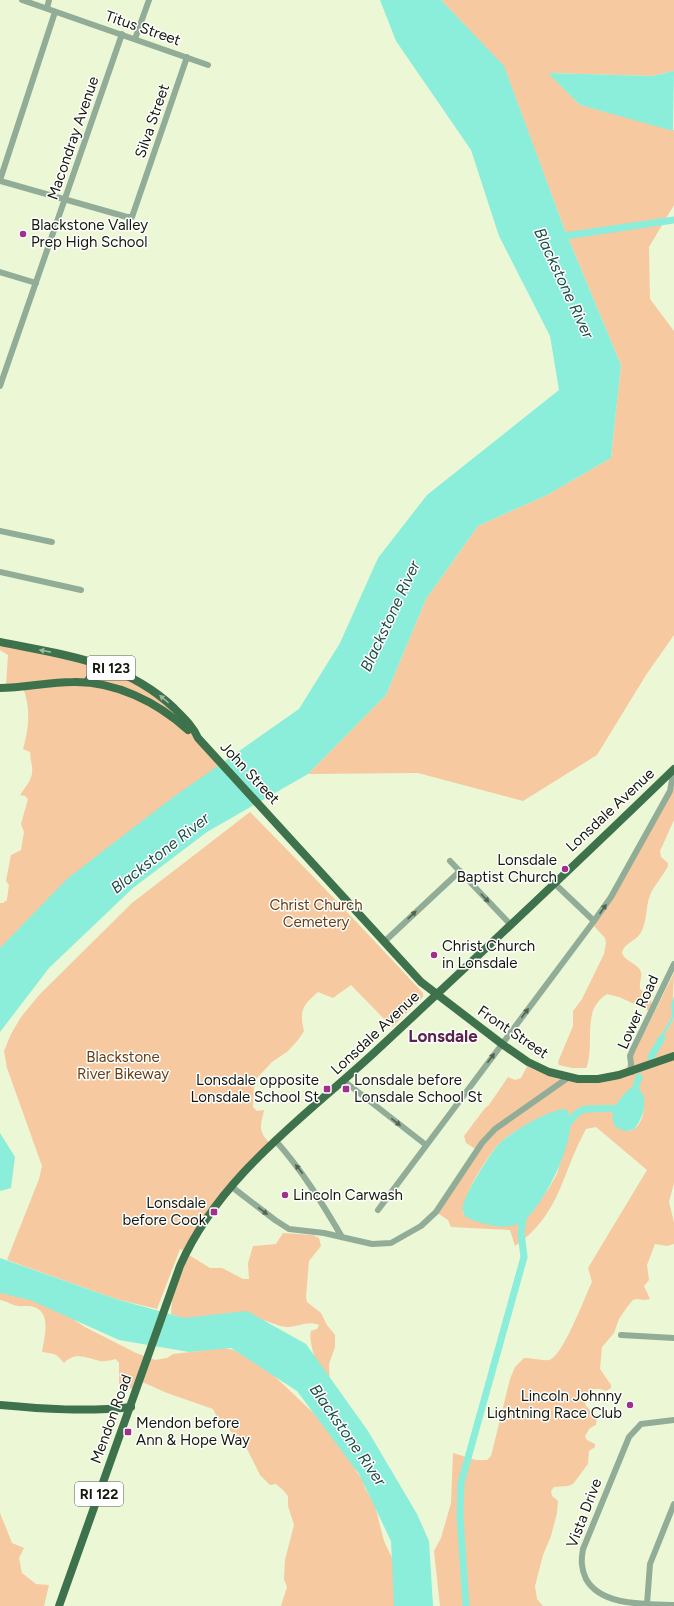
<svg xmlns="http://www.w3.org/2000/svg" width="674" height="1606" viewBox="0 0 674 1606" font-family="Figtree,sans-serif">
	<rect width="100%" height="100%" fill="#ecf7d6"/>
	<!-- green -->
	<g fill="#f6c9a0" fill-rule="evenodd">
		<path d="M441,0H674V71L652,76L549,73L580,105L674,130V205L649,247L650,299L674,331V635L646,675L597,755L523,801L418,773L308,774L386,695L426,599L478,526L547,495L611,458L621,365L564,228L504,67Z"/>
		<path d="M0,643L86,661L152,691L222,763L0,960V903H3L7,900L9,885L6,881L11,855L21,850L24,832L21,824L28,799L25,796L20,795C29,782 35,777 31,761C30,758 31,755 30,752L23,749C29,728 31,708 23,688L6,686L8,655L0,650Z"/>
		<path d="M674,787V820L660,851L661,857L668,863V866C663,876 655,884 650,895C645,908 648,921 640,934C635,941 623,944 622,953C625,962 638,963 641,972C642,978 639,983 640,989L648,995L655,1011L674,973L672,1016L656,1045L659,1044L674,1018V1183L669,1202L674,1222V1244L667,1246L655,1244L647,1265L649,1280L644,1286L650,1299L645,1300L637,1299L633,1300L627,1307L619,1319L614,1333L602,1347L600,1369L611,1385V1388L606,1391C597,1387 588,1388 584,1398L586,1406L597,1417L596,1425L590,1428L585,1436L587,1440L595,1444V1447L589,1451L588,1464L573,1484L568,1486L554,1487L551,1491L552,1496L558,1501L557,1513L551,1536L543,1555L535,1586L537,1599L543,1606H440L434,1551L441,1538L451,1503L453,1453L476,1460H487L491,1456L510,1379L515,1367L524,1358C532,1358 542,1361 549,1360C563,1357 585,1296 592,1282L588,1268L647,1170L596,1127L586,1129C561,1174 561,1214 515,1246L510,1230L451,1227L448,1220L436,1212L477,1150L466,1143L464,1136L485,1108L489,1105L508,1077L515,1080L521,1078L530,1061L554,1072L598,1079L624,1072L654,1013L619,997L607,994C581,1010 595,1042 587,1066L586,1068H572L559,1065L558,1062L573,1026V1011L582,999L604,954L606,943L605,938L594,926L611,902ZM638,1088C647,1100 646,1127 629,1131ZM535,1121L569,1131L557,1174L549,1188L522,1222L507,1226L463,1213C462,1196 488,1154 501,1142C510,1133 524,1127 535,1121Z"/>
		<path d="M250,812C309,871 366,932 423,993V997L392,1027L351,985L333,998L318,992C303,1005 299,1010 304,1031L298,1040L288,1051L272,1062L254,1081L253,1107L257,1111L264,1110C261,1125 257,1131 270,1143L254,1161L186,1252L180,1249L157,1309L116,1299L7,1260L39,1179L42,1166L7,1068L4,1051L11,1034L21,1017L40,994L132,903Z"/>
		<path d="M283,1233L313,1235L319,1238L321,1246L309,1261L306,1297L307,1302L321,1313L327,1325L335,1335V1347L329,1364L330,1390C322,1381 307,1342 311,1331L317,1329L319,1325C309,1320 297,1327 287,1327C275,1326 265,1318 253,1319L204,1326L171,1314L173,1285L189,1255L210,1268H222L243,1279H249L248,1263L253,1246L276,1244Z"/>
		<path d="M0,1287L59,1310L85,1327L136,1353L155,1360L167,1358L173,1354L224,1348L234,1350L267,1369L327,1426L355,1464L356,1471L363,1480L365,1488L375,1506L384,1541L393,1560L398,1606H281L287,1587L284,1579L285,1560L294,1525L288,1506V1496L283,1490L276,1484L270,1485L260,1475L243,1441L230,1431L228,1425L217,1417L213,1409L167,1393L140,1381L136,1391L126,1386H121L119,1383V1363L116,1359C111,1360 105,1362 100,1361C87,1358 75,1351 64,1363C56,1353 55,1354 42,1352C44,1338 52,1313 34,1307C28,1305 23,1307 18,1306C11,1305 7,1301 0,1300Z"/>
		<path d="M0,1513L12,1543L24,1548L19,1558L22,1573L36,1584L49,1585L44,1606H0Z"/>
	</g>
	<!-- water -->
	<g fill="#8aeedb">
		<path d="M380,0H441L504,66L564,228L621,365L611,458L547,495L478,526L426,599L386,695L308,774L207,832L133,888L49,968L0,1032V948L68,878L172,798L299,709L340,643L378,558L427,495L559,390L550,336L499,236L471,150L396,41Z"/>
		<path d="M674,71L673,131L580,105L548,73L652,76Z"/>
		<path d="M674,996V1018L658,1046L657,1043L672,1016L671,1005Z"/>
		<path d="M634,1086C652,1093 643,1121 633,1130L625,1131L615,1127L612,1116C615,1105 623,1092 634,1086Z"/>
		<path d="M564,1109L568,1111C580,1134 543,1208 522,1222C507,1232 480,1224 466,1217C463,1213 462,1210 463,1205C466,1192 491,1151 501,1142C515,1130 546,1111 564,1109Z"/>
		<path d="M0,1133L15,1157L11,1188L0,1191Z"/>
		<path d="M0,1258L116,1299L184,1318L247,1311L306,1344L368,1431L417,1514L429,1541L433,1606H394L391,1541L359,1474L297,1391L231,1348L189,1352L119,1340L30,1300L0,1293Z"/>
	</g>
	<g fill="none" stroke-linecap="round" stroke-linejoin="round">
		<!-- canal -->
		<g stroke="#8aeedb" stroke-width="7">
			<path d="M558,237L674,220"/>
			<path d="M651,1057L662,1038"/>
			<path d="M633,1096L639,1077"/>
			<path d="M565,1127L578,1112L586,1109L623,1108"/>
			<path d="M466,1606L460,1515L461,1483L524,1257L521,1233L524,1213"/>
		</g>
		<!-- minor -->
		<g stroke="#91ad97" stroke-width="6">
			<path d="M22,0L208,65"/>
			<path d="M47,8L49,0"/>
			<path d="M135,39L149,0"/>
			<path d="M0,180L55,12"/>
			<path d="M0,181L127,217H132L187,57"/>
			<path d="M0,272L36,283"/>
			<path d="M0,386L122,34"/>
			<path d="M0,531L52,542"/>
			<path d="M0,572L81,590"/>
			<path d="M450,861L510,924"/>
			<path d="M554,883L594,921"/>
			<path d="M384,942L460,871"/>
			<path d="M632,1072L630,1056L633,1049L674,964"/>
			<path d="M344,1081L426,1145"/>
			<path d="M275,1140C302,1170 322,1203 342,1237"/>
			<path d="M232,1187L275,1220L289,1229L324,1233L372,1244L391,1243L421,1226L436,1212L482,1143L495,1129L569,1077"/>
			<path d="M378,1210L594,921L611,897L670,791L672,780L671,772"/>
			<path d="M621,1335L674,1338"/>
			<path d="M674,1420L641,1424L629,1437L583,1549C581,1560 581,1568 586,1579C601,1606 644,1604 674,1605"/>
			<path d="M647,1604L650,1564L674,1504"/>
		</g>
		<!-- major -->
		<g stroke="#3e724c" stroke-width="8">
			<path d="M0,642C64,655 124,661 174,708C183,717 193,726 198,738L421,982L502,1044L528,1062L549,1072L578,1079H598L619,1075L674,1056"/>
			<path d="M87,682L94,672L90,661"/>
			<path d="M0,688C24,688 48,682 73,682C115,681 157,702 188,730"/>
			<path d="M0,1405C43,1409 88,1412 131,1407"/>
			<path d="M59,1606L180,1266C220,1175 306,1116 376,1051C476,958 576,864 674,769"/>
		</g>
	</g>
	<!-- one-way arrows -->
	<defs><path id="oneway-solid" d="M-6-.8H1V-3.2L6.5 0L1 3.2V.8H-6Z"/></defs>
	<g fill="#9eb8a6">
		<use href="#oneway-solid" transform="translate(45 651) rotate(-169)"/>
		<use href="#oneway-solid" transform="translate(164 699) rotate(-140)"/>
	</g>
	<g fill="#536352">
		<use href="#oneway-solid" transform="translate(485 898) rotate(46)"/>
		<use href="#oneway-solid" transform="translate(603 909) rotate(-55)"/>
		<use href="#oneway-solid" transform="translate(412 915) rotate(-43)"/>
		<use href="#oneway-solid" transform="translate(525 1013) rotate(-53)"/>
		<use href="#oneway-solid" transform="translate(491 1058) rotate(-53)"/>
		<use href="#oneway-solid" transform="translate(396 1122) rotate(38)"/>
		<use href="#oneway-solid" transform="translate(299 1169) rotate(-128)"/>
		<use href="#oneway-solid" transform="translate(263 1211) rotate(38)"/>
	</g>
	<!-- markers -->
	<g fill="#a12f8b" stroke="#fff" stroke-width="1.5">
		<circle cx="23" cy="234" r="4"/>
		<circle cx="565" cy="869" r="4"/>
		<circle cx="434" cy="955" r="4"/>
		<rect x="323" y="1085" width="8" height="8" rx="2"/>
		<rect x="342" y="1085" width="8" height="8" rx="2"/>
		<circle cx="285" cy="1195" r="4"/>
		<rect x="210" y="1208" width="8" height="8" rx="2"/>
		<circle cx="630" cy="1405" r="4"/>
		<rect x="124" y="1428" width="8" height="8" rx="2"/>
	</g>
	<g text-anchor="middle" dominant-baseline="central" stroke-width="3" stroke-linejoin="round" paint-order="stroke">
		<!-- shield labels -->
		<g fill="#fff" stroke="#5b5e56" stroke-width="1">
			<rect x="87" y="656" width="48" height="24" rx="3"/>
			<rect x="75" y="1482" width="48" height="24" rx="3"/>
		</g>
		<g font-size="14" font-weight="bold" fill="#15190d">
			<text x="111" y="668">RI 123</text>
			<text x="99" y="1494">RI 122</text>
		</g>
		<!-- street labels -->
		<g font-size="15" fill="#15190d" stroke="#fff">
			<text transform="translate(143 28) rotate(19)">Titus Street</text>
			<text transform="translate(152 121) rotate(-71)">Silva Street</text>
			<text transform="translate(73 138) rotate(-71)">Macondray Avenue</text>
			<text transform="translate(250 773) rotate(47)">John Street</text>
			<text transform="translate(610 810) rotate(-43)">Lonsdale Avenue</text>
			<text transform="translate(638 1012) rotate(-66)">Lower Road</text>
			<text transform="translate(513 1032) rotate(34)">Front Street</text>
			<text transform="translate(375 1033) rotate(-43)">Lonsdale Avenue</text>
			<text transform="translate(111 1419) rotate(-70)">Mendon Road</text>
			<text transform="translate(584 1513) rotate(-69)">Vista Drive</text>
		</g>
		<!-- poi labels -->
		<g font-size="15" fill="#15190d" stroke="#fff" text-anchor="start">
			<text x="31" y="225">Blackstone Valley<tspan x="31" dy="17">Prep High School</tspan></text>
			<text x="557" y="860" text-anchor="end">Lonsdale<tspan x="557" dy="17">Baptist Church</tspan></text>
			<text x="442" y="946">Christ Church<tspan x="442" dy="17">in Lonsdale</tspan></text>
			<text x="319" y="1080" text-anchor="end">Lonsdale opposite<tspan x="319" dy="17">Lonsdale School St</tspan></text>
			<text x="354" y="1080">Lonsdale before<tspan x="354" dy="17">Lonsdale School St</tspan></text>
			<text x="293" y="1195">Lincoln Carwash</text>
			<text x="206" y="1203" text-anchor="end">Lonsdale<tspan x="206" dy="17">before Cook</tspan></text>
			<text x="622" y="1396" text-anchor="end">Lincoln Johnny<tspan x="622" dy="17">Lightning Race Club</tspan></text>
			<text x="136" y="1423">Mendon before<tspan x="136" dy="17">Ann &amp; Hope Way</tspan></text>
		</g>
		<!-- park labels -->
		<g font-size="15" fill="#643e14" stroke="#fff">
			<text x="316" y="905">Christ Church<tspan x="316" dy="17">Cemetery</tspan></text>
			<text x="123" y="1057">Blackstone<tspan x="123" dy="17">River Bikeway</tspan></text>
		</g>
		<!-- water labels -->
		<g font-size="16" font-style="italic" fill="#204d45" stroke="#fff">
			<text transform="translate(564 283) rotate(65)">Blackstone River</text>
			<text transform="translate(390 616) rotate(-65)">Blackstone River</text>
			<text transform="translate(160 853) rotate(-38)">Blackstone River</text>
			<text transform="translate(348 1435) rotate(55)">Blackstone River</text>
		</g>
		<!-- quarter labels -->
		<g font-size="17" font-weight="bold" fill="#5a234e" stroke="#fff">
			<text x="443" y="1036">Lonsdale</text>
		</g>
	</g>
</svg>
